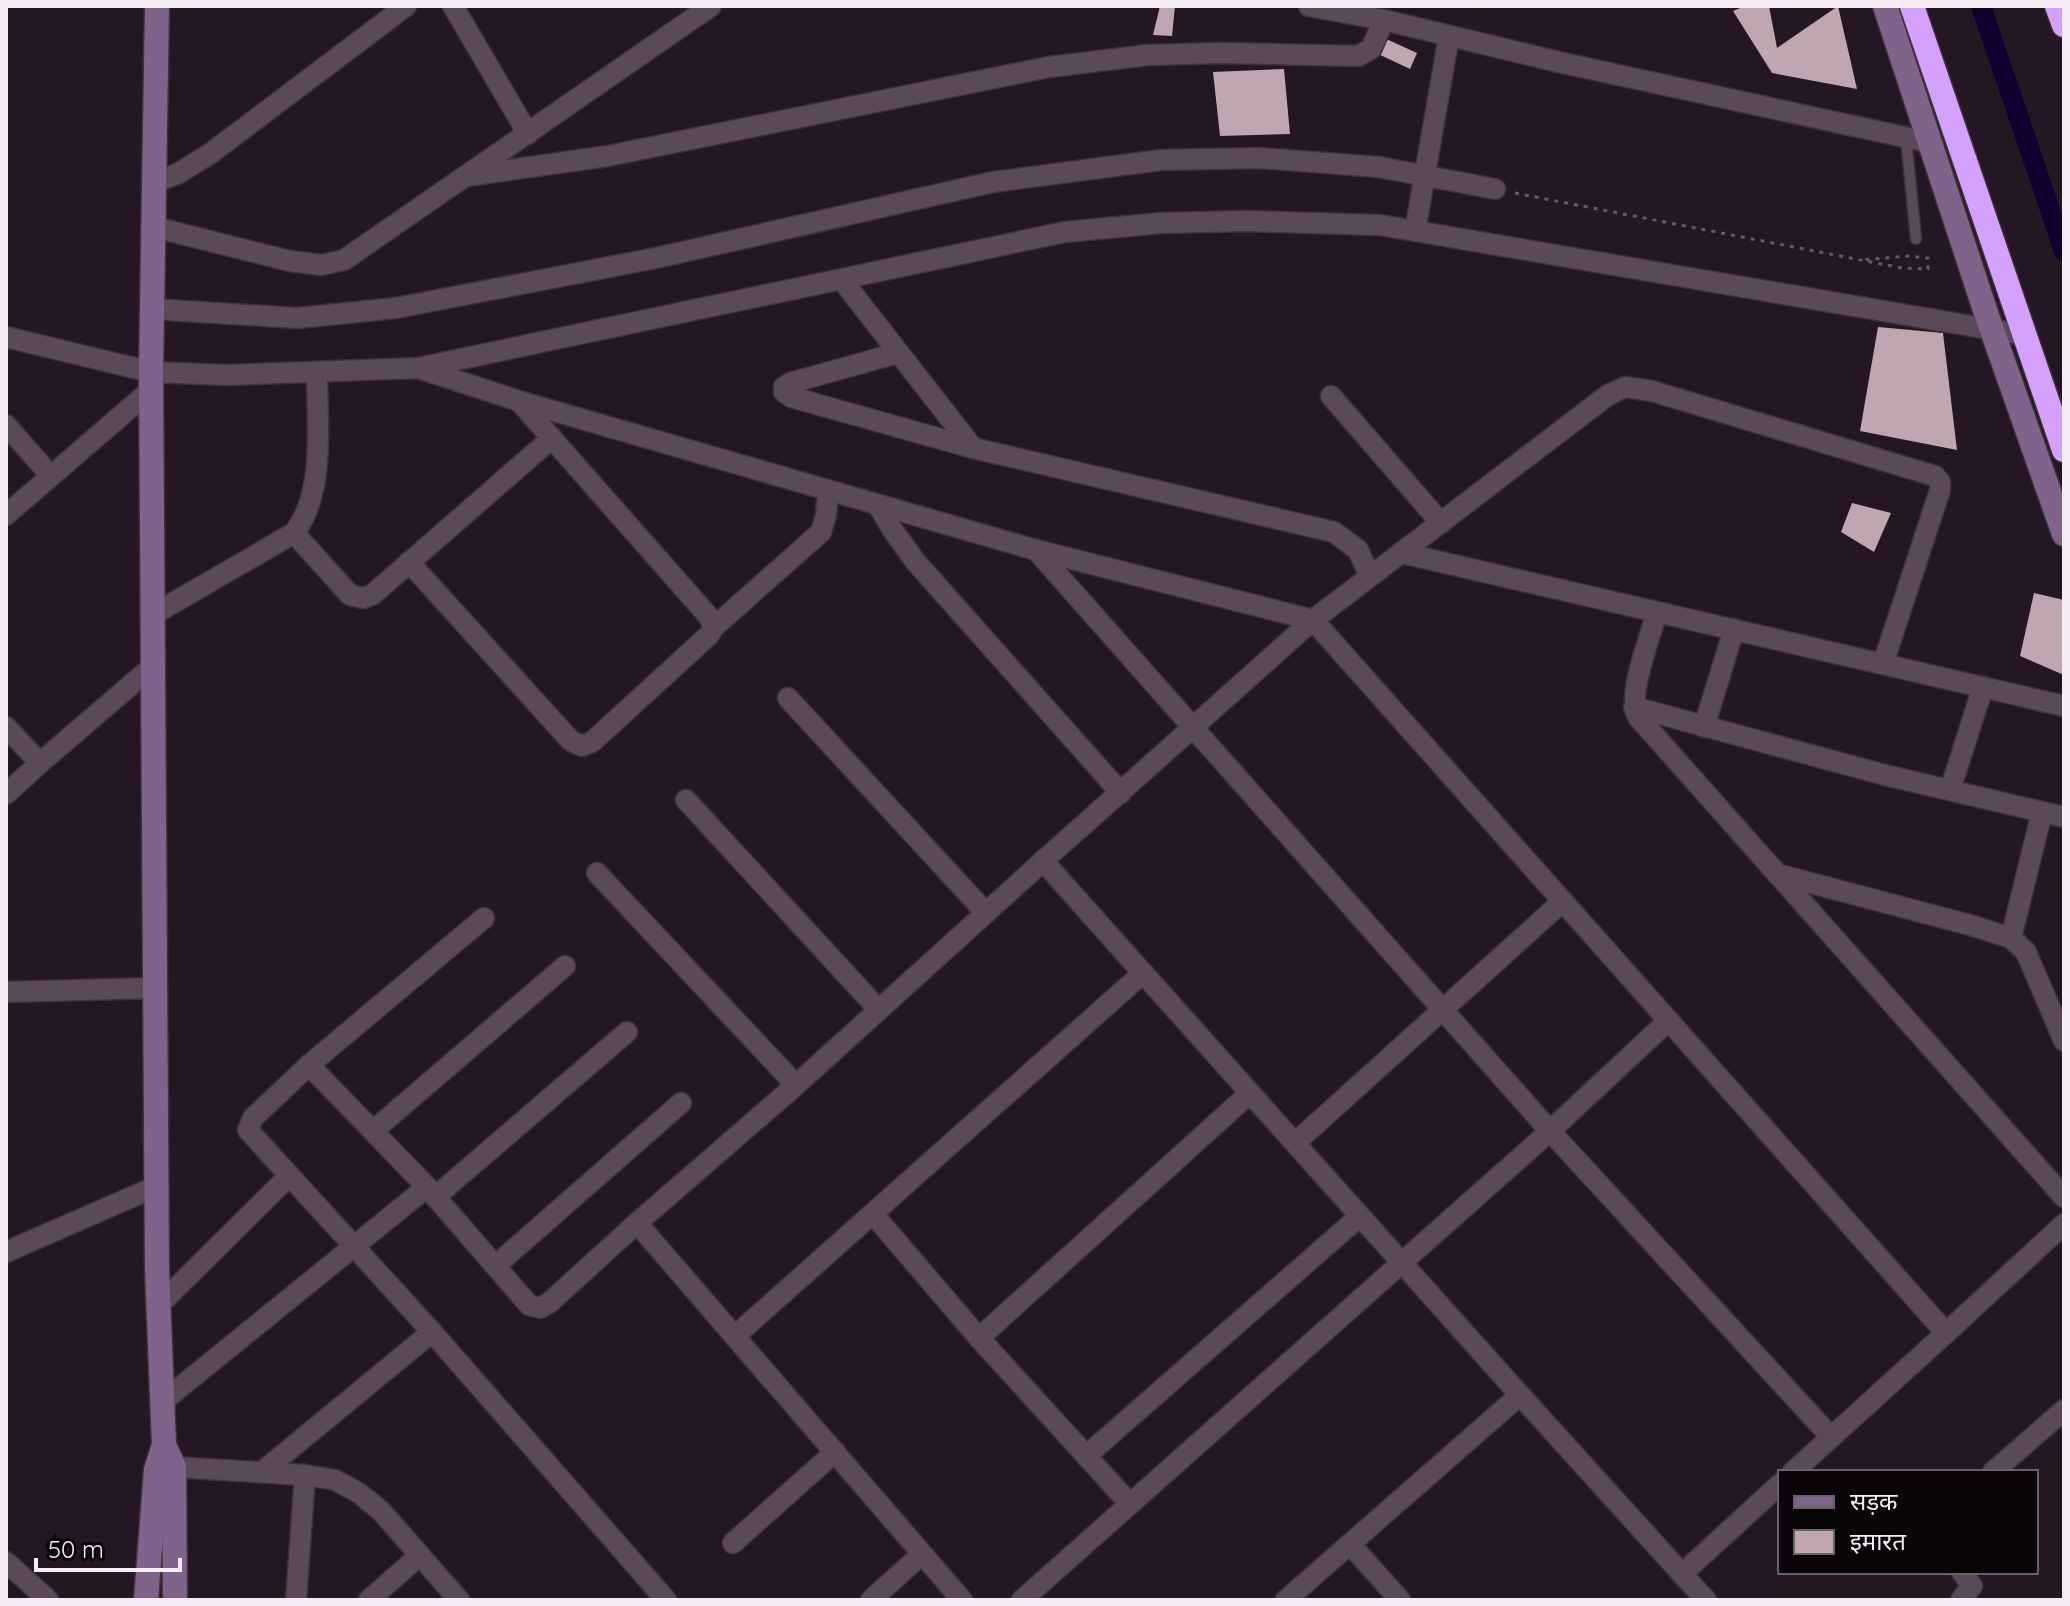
<svg xmlns="http://www.w3.org/2000/svg" width="2070" height="1606" font-family="Quicksand,'Noto Sans Devanagari',sans-serif">
  <style>
    .lines { fill: none; stroke-linecap: round; stroke-linejoin: round }
    .canal { stroke: #0f0030; stroke-width: 20 }
    .building { fill: #bfa6b0 }
    .lane-casing { stroke: #3c323a; stroke-width: 13 }
    .street-casing { stroke: #3c323a; stroke-width: 23 }
    .secondary-casing { stroke: #3c323a; stroke-width: 27 }
    .highway-casing { stroke: #3c323a; stroke-width: 27 }
    .path { stroke: #675a65; stroke-width: 3; stroke-dasharray: 4 6; stroke-linecap: butt }
    .lane { stroke: #5a4958; stroke-width: 10 }
    .street { stroke: #5a4958; stroke-width: 20 }
    .secondary { stroke: #7f638a; stroke-width: 24 }
    .highway { stroke: #d6a0fd; stroke-width: 24 }
  </style>
  <rect width="100%" height="100%" fill="#251623"/>
  <g class="lines">
    <!-- canal -->
    <path class="canal" d="M 1981,6 L 2064,251"/>
  </g>
  <!-- building -->
  <g class="building">
    <path d="M 1160,6 L 1175,6 L 1172,36 L 1153,35 Z"/>
    <path d="M 1745,6 L 1769,6 L 1777,48 L 1838,6 L 1857,89 L 1772,73 L 1733,11 Z"/>
    <path d="M 1384,38 L 1417,53 L 1410,69 L 1374,52 Z"/>
    <path d="M 1284,69 L 1290,134 L 1220,136 L 1213,72 Z"/>
    <path d="M 1878,327 L 1943,333 L 1957,450 L 1860,431 Z"/>
    <path d="M 1852,503 L 1891,513 L 1874,552 L 1841,532 Z"/>
    <path d="M 2034,593 L 2064,600 L 2064,675 L 2020,656 Z"/>
  </g>
  <g class="lines">
    <defs>
      <path id="lane" d="M 1906,138 L 1916,239"/>
      <g id="street">
        <path d="M 453,6 L 528,134"/>
        <path d="M 1309,6 L 1384,20 L 1563,63 L 1932,143"/>
        <path d="M 467,176 L 608,156 L 1049,67 L 1148,55 L 1221,53 L 1358,56 L 1371,49 L 1384,20"/>
        <path d="M 154,183 L 179,173 L 211,153 L 406,6"/>
        <path d="M 154,227 L 290,261 L 321,265 L 344,260 L 711,6"/>
        <path d="M 1415,231 L 1449,36"/>
        <path d="M 842,280 L 973,448"/>
        <path d="M 152,309 L 297,318 L 396,308 L 656,258 L 993,182 L 1161,160 L 1259,158 L 1379,167 L 1495,189"/>
        <path d="M 6,337 L 151,372 L 227,375 L 418,368 L 1065,232 L 1161,223 L 1246,221 L 1380,225 L 2024,335"/>
        <path d="M 898,353 L 790,383 L 784,387 L 784,392 L 791,397 L 973,448 L 1334,532 L 1358,550 L 1369,575"/>
        <path d="M 418,368 L 519,401 L 1036,550 L 1313,620 L 1946,1333 L 1793,1472"/>
        <path d="M 1331,396 L 1441,523"/>
        <path d="M 6,425 L 51,476"/>
        <path d="M 878,505 L 892,529 L 915,561 L 1121,793"/>
        <path d="M 6,515 L 153,388"/>
        <path d="M 294,533 L 350,595 L 363,598 L 372,595 L 552,438"/>
        <path d="M 1036,550 L 1550,1131 L 1831,1437"/>
        <path d="M 1402,553 L 2064,706"/>
        <path d="M 409,562 L 571,741 L 582,746 L 592,742 L 709,635 L 713,628 L 710,618 L 519,401"/>
        <path d="M 1657,612 C 1651,635 1626,697 1638,717 L 2064,1197"/>
        <path d="M 154,614 L 294,533 C 326,492 317,422 317,372"/>
        <path d="M 713,628 L 821,532 L 826,515 L 828,490"/>
        <path d="M 788,698 L 986,913"/>
        <path d="M 1634,707 L 1885,775 L 2064,817"/>
        <path d="M 6,727 L 40,763 L 6,794"/>
        <path d="M 1704,727 L 1734,629"/>
        <path d="M 40,763 L 154,665"/>
        <path d="M 1950,790 L 1983,687"/>
        <path d="M 686,800 L 879,1010"/>
        <path d="M 597,873 L 796,1085"/>
        <path d="M 1777,874 L 1970,925 L 2011,938 L 2026,952 L 2064,1041"/>
        <path d="M 484,918 L 309,1065 L 253,1118 L 248,1130 L 432,1332 L 666,1600"/>
        <path d="M 2011,938 L 2042,812"/>
        <path d="M 1143,973 L 1520,1395"/>
        <path d="M 6,992 L 156,988"/>
        <path d="M 309,1065 L 427,1187 L 529,1305 L 540,1308 L 549,1303 L 637,1223 L 962,1600"/>
        <path d="M 374,1130 L 565,966"/>
        <path d="M 1295,1143 L 1563,901"/>
        <path d="M 435,1197 L 627,1032"/>
        <path d="M 873,1214 L 979,1338 L 1130,1504"/>
        <path d="M 637,1223 L 796,1085 L 1043,861"/>
        <path d="M 6,1252 L 157,1186"/>
        <path d="M 495,1266 L 681,1103"/>
        <path d="M 159,1305 L 289,1176"/>
        <path d="M 1946,1333 L 2064,1224"/>
        <path d="M 735,1336 L 1143,973 L 1043,861 L 1313,620 L 1608,395 L 1625,387 L 1652,391 L 1935,476 L 1940,482 L 1940,490 L 1883,664"/>
        <path d="M 979,1338 L 1250,1093"/>
        <path d="M 162,1402 L 427,1187"/>
        <path d="M 1086,1456 L 1360,1216"/>
        <path d="M 174,1467 L 305,1475 L 335,1480 L 359,1493 L 381,1511 L 459,1600"/>
        <path d="M 262,1472 L 432,1332"/>
        <path d="M 1993,1472 L 2064,1410"/>
        <path d="M 733,1543 L 835,1452"/>
        <path d="M 1350,1544 L 1400,1600"/>
        <path d="M 6,1562 L 48,1600"/>
        <path d="M 296,1600 L 305,1475"/>
        <path d="M 369,1600 L 420,1555"/>
        <path d="M 871,1600 L 922,1554"/>
        <path d="M 1022,1600 L 1550,1131 L 1668,1021"/>
        <path d="M 1286,1600 L 1520,1395 L 1682,1574"/>
        <path d="M 1706,1600 L 1682,1574 L 1780,1484"/>
        <path d="M 1961,1600 L 1972,1586 L 1962,1572"/>
      </g>
      <g id="secondary">
        <path d="M 157,6 L 151,372 L 157,1269 L 164,1445 L 174,1467 L 175,1600"/>
        <path d="M 1885,6 L 1986,313 L 2064,534"/>
        <path d="M 146,1600 L 156,1470 L 164,1445"/>
      </g>
      <g id="highway">
        <path d="M 1912,6 L 2064,450"/>
        <path d="M 2057,6 L 2064,25"/>
      </g>
    </defs>
    <!-- lane casing -->
    <use href="#lane" class="lane-casing"/>
    <!-- street casing -->
    <use href="#street" class="street-casing"/>
    <!-- secondary casing -->
    <use href="#secondary" class="secondary-casing"/>
    <!-- highway casing -->
    <use href="#highway" class="highway-casing"/>
    <!-- path -->
    <path class="path" d="M 1515,193 L 1902,268 L 1928,269 L 1928,258 L 1908,256 L 1861,260"/>
    <!-- lane -->
    <use href="#lane" class="lane"/>
    <!-- street -->
    <use href="#street" class="street"/>
    <!-- secondary -->
    <use href="#secondary" class="secondary"/>
    <!-- highway -->
    <use href="#highway" class="highway"/>
  </g>
  <!-- border -->
  <rect width="2070" height="1606" fill="none" stroke="#f6ecf4" stroke-width="16"/>
  <!-- legend -->
  <rect x="1778" y="1470" width="260" height="104" fill="#0a0509" stroke="#686167" stroke-width="2"/>
  <rect x="1794" y="1496" width="40" height="12" fill="#7f638a" stroke="#686167" stroke-width="2"/>
  <text x="1850" y="1510" font-size="24" fill="#f6ecf4">सड़क</text>
  <rect x="1794" y="1530" width="40" height="24" fill="#bfa6b0" stroke="#686167" stroke-width="2"/>
  <text x="1850" y="1550" font-size="24" fill="#f6ecf4">इमारत</text>
  <!-- scale -->
  <path d="M36 1558v12h144v-12" fill="none" stroke="#f6ecf4" stroke-width="4"/>
  <text x="48" y="1558" font-size="24" fill="#f6ecf4" stroke="#0a0509" stroke-width="6" paint-order="stroke">50 m</text>
</svg>
